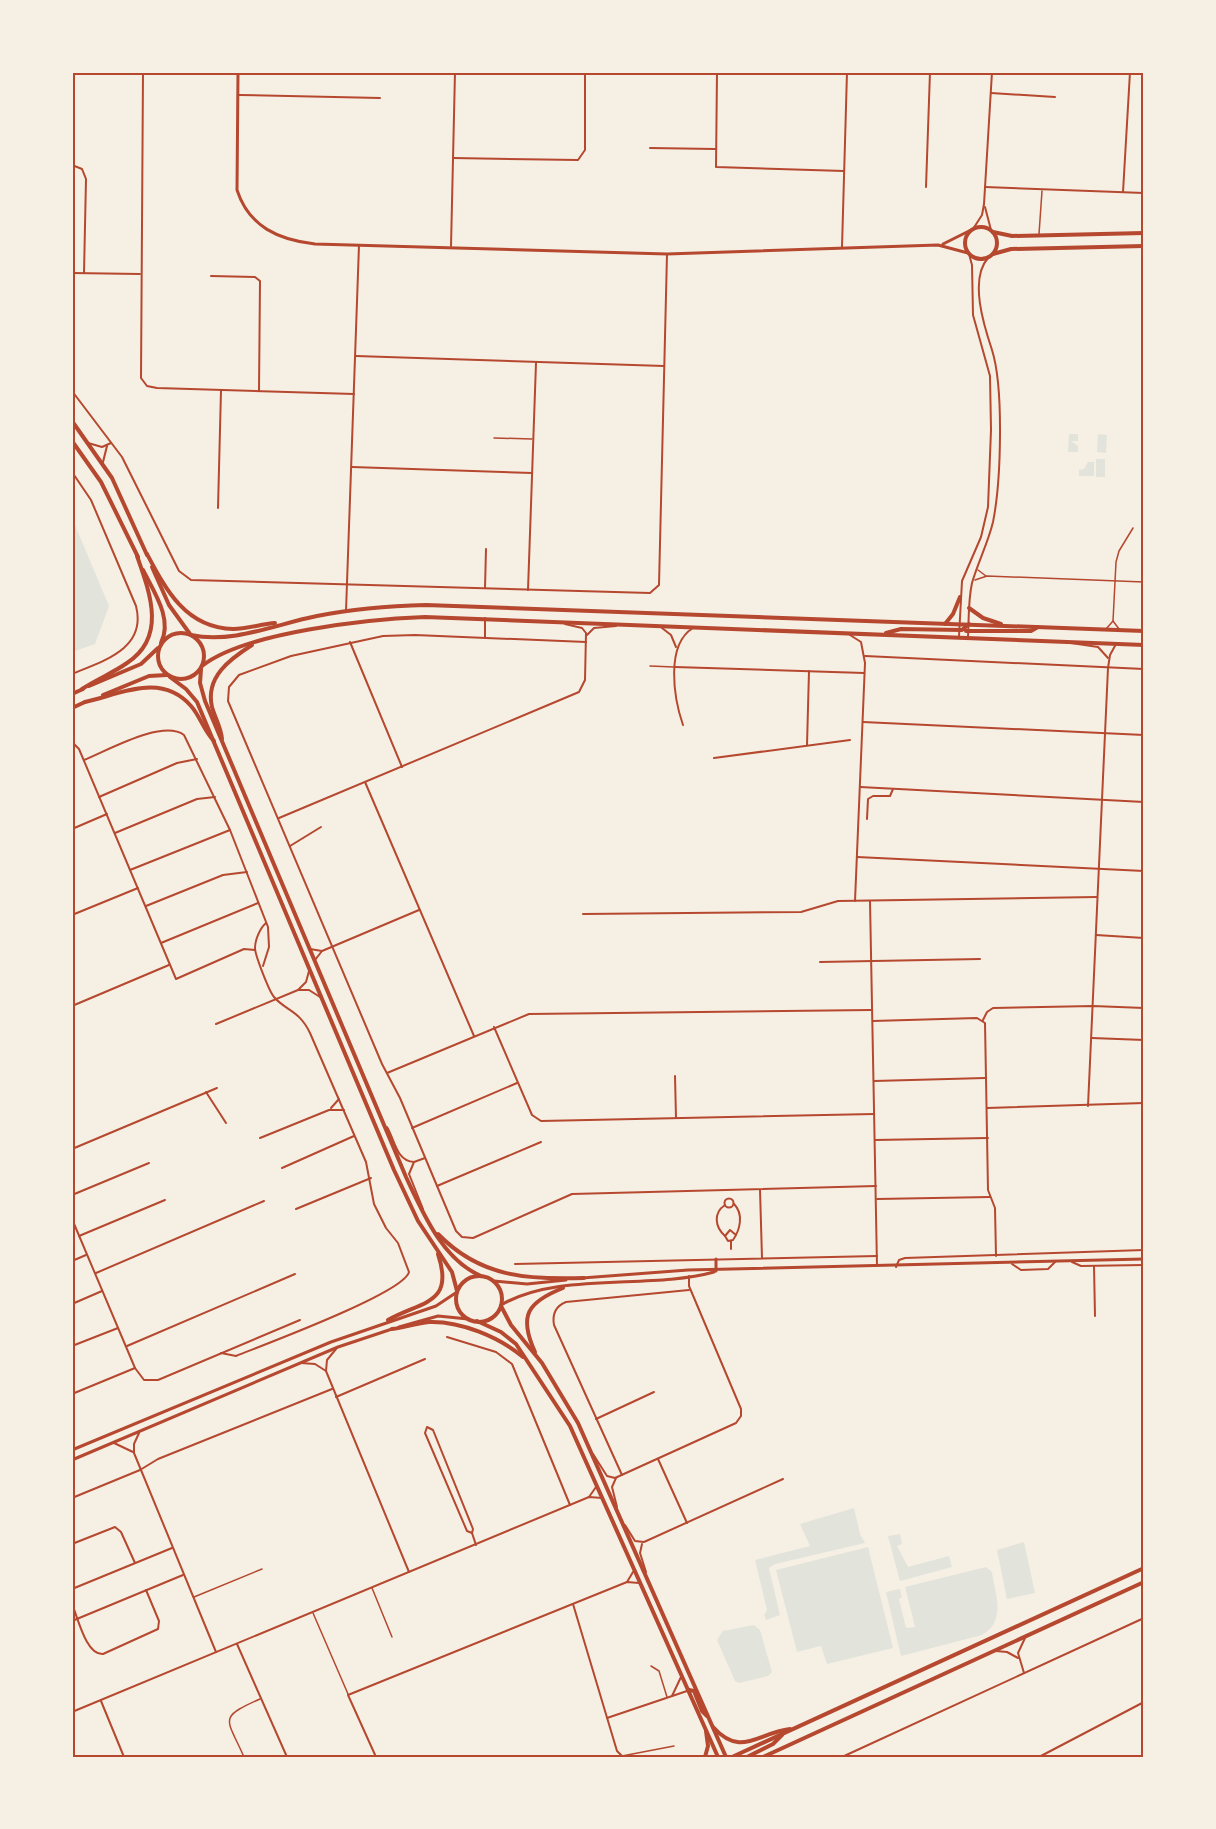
<svg xmlns="http://www.w3.org/2000/svg" width="1216" height="1829" font-family="Lora,serif">
  <style>
    .green { fill: #e2e4dc }
    .lines { fill: none; stroke-linecap: round; stroke-linejoin: round }
    .service { stroke: #b5482f; stroke-width: 1.5 }
    .minor { stroke: #b5482f; stroke-width: 2 }
    .tertiary { stroke: #b5482f; stroke-width: 3 }
    .secondary { stroke: #b5482f; stroke-width: 4 }
    .primary { stroke: #b5482f; stroke-width: 4 }
    .neatline { fill: none; stroke: #b5482f; stroke-width: 2 }
  </style>
  <rect width="100%" height="100%" fill="#f6efe4"/>
  <!-- green -->
  <g class="green">
    <path d="M 1069,434 L 1078,434 L 1078,441 L 1071,441 L 1078,446 L 1078,452 L 1068,452 Z"/>
    <path d="M 1098,434 L 1107,435 L 1106,453 L 1097,452 Z"/>
    <rect x="1096" y="459" width="9" height="18"/>
    <path d="M 1088,462 L 1094,462 L 1094,476 L 1079,476 L 1079,470 L 1084,469 Z"/>
    <path d="M 72,518 L 109,606 L 95,644 L 72,652 Z"/>
    <path d="M 854,1508 L 860,1534 L 865,1543 L 775,1564 L 769,1568 L 780,1615 L 766,1620 L 764,1615 L 767,1610 L 755,1560 L 810,1546 L 800,1524 Z"/>
    <path d="M 900,1534 L 902,1544 L 897,1546 L 908,1567 L 949,1556 L 952,1567 L 900,1581 L 888,1536 Z"/>
    <path d="M 1024,1542 L 1035,1593 L 1007,1599 L 997,1550 Z"/>
    <path d="M 868,1547 L 893,1648 L 827,1664 L 821,1646 L 797,1652 L 776,1570 Z"/>
    <path d="M 986,1567 L 992,1572 C 995,1596 1007,1620 982,1635 L 901,1656 L 886,1592 L 900,1589 L 902,1597 L 899,1599 L 906,1628 L 915,1627 L 905,1587 Z"/>
    <path d="M 754,1625 L 760,1630 L 772,1672 L 768,1676 L 739,1683 L 735,1681 L 717,1640 L 723,1631 Z"/>
  </g>
  <g class="lines">
    <!-- service -->
    <g class="service">
      <path d="M 1039,234 L 1042,191"/>
      <path d="M 494,438 L 532,439"/>
      <path d="M 978,570 L 986,576"/>
      <path d="M 975,580 L 987,576 L 1144,582"/>
      <path d="M 1106,629 L 1113,621"/>
      <path d="M 1119,629 L 1113,621 L 1116,562 L 1119,551 L 1133,528"/>
      <path d="M 650,666 L 674,667"/>
      <path d="M 372,1588 L 392,1637"/>
      <path d="M 194,1597 L 262,1569"/>
      <path d="M 313,1613 L 348,1694"/>
      <path d="M 651,1666 L 659,1671 L 667,1697"/>
      <path d="M 622,1756 L 674,1746"/>
      <path d="M 244,1757 C 227,1718 217,1718 260,1699"/>
    </g>
    <!-- minor -->
    <g class="minor">
      <path d="M 143,72 L 141,378 L 147,386 L 157,388 L 354,394"/>
      <path d="M 717,72 L 716,167 L 844,171"/>
      <path d="M 991,93 L 1055,97"/>
      <path d="M 239,95 L 380,98"/>
      <path d="M 650,148 L 715,149"/>
      <path d="M 453,158 L 578,160 L 585,150 L 585,72"/>
      <path d="M 72,165 L 82,169 L 86,179 L 84,273"/>
      <path d="M 926,187 L 930,72"/>
      <path d="M 985,187 L 1144,193"/>
      <path d="M 1123,192 L 1130,72"/>
      <path d="M 985,207 L 991,230"/>
      <path d="M 973,229 L 982,215 L 984,204 L 992,72"/>
      <path d="M 451,246 L 455,72"/>
      <path d="M 842,247 L 847,72"/>
      <path d="M 72,273 L 140,274"/>
      <path d="M 211,276 L 255,277 L 260,281 L 259,391"/>
      <path d="M 356,356 L 664,366"/>
      <path d="M 72,391 L 122,457 L 179,571 L 191,580 L 650,593 L 659,585 L 667,254"/>
      <path d="M 88,443 L 102,447 L 111,443"/>
      <path d="M 103,462 L 107,446"/>
      <path d="M 352,467 L 532,473"/>
      <path d="M 72,472 L 91,500 L 136,606 C 147,649 103,661 72,674"/>
      <path d="M 218,508 L 221,390"/>
      <path d="M 485,588 L 486,549"/>
      <path d="M 528,590 L 536,363"/>
      <path d="M 346,611 L 359,245"/>
      <path d="M 485,618 L 485,637"/>
      <path d="M 662,628 L 671,635 L 676,647"/>
      <path d="M 587,635 L 594,628 L 616,626"/>
      <path d="M 850,635 L 861,642 L 865,663 L 855,901"/>
      <path d="M 959,636 L 962,581 L 981,537 L 988,507 L 991,430 L 990,376 L 973,315 L 972,265 L 969,254"/>
      <path d="M 968,637 C 969,619 968,601 972,583 C 978,562 988,543 993,522 C 1001,482 1004,388 992,350 C 984,326 969,279 988,258"/>
      <path d="M 350,642 L 402,767"/>
      <path d="M 586,642 L 415,635 L 383,636 L 291,656 L 239,675 L 229,687 L 228,701 L 382,1064 L 400,1098 L 456,1231 L 462,1237 L 473,1238 L 572,1194 L 876,1186"/>
      <path d="M 1071,643 L 1098,647 L 1108,658"/>
      <path d="M 865,656 L 1144,669"/>
      <path d="M 675,667 L 864,673"/>
      <path d="M 863,722 L 1144,735"/>
      <path d="M 683,725 C 674,699 665,645 693,628"/>
      <path d="M 72,742 L 79,749 L 176,979 L 244,949 L 255,950"/>
      <path d="M 807,745 L 809,671"/>
      <path d="M 714,758 L 850,740"/>
      <path d="M 84,760 C 107,751 162,719 184,735 L 230,830 L 268,927 L 269,947 L 263,966"/>
      <path d="M 365,782 L 474,1036"/>
      <path d="M 860,787 L 1144,802"/>
      <path d="M 99,797 L 177,763 L 197,759"/>
      <path d="M 279,818 L 579,692 L 585,680 L 586,633 L 582,628 L 565,624"/>
      <path d="M 867,819 L 868,799 L 873,796 L 890,796 L 893,789"/>
      <path d="M 72,829 L 107,814"/>
      <path d="M 115,833 L 197,799 L 215,797"/>
      <path d="M 290,846 L 321,827"/>
      <path d="M 857,857 L 1144,871"/>
      <path d="M 130,870 L 230,830"/>
      <path d="M 870,901 L 877,1266"/>
      <path d="M 146,906 L 223,875 L 247,872"/>
      <path d="M 583,914 L 801,912 L 838,901 L 1097,897"/>
      <path d="M 72,915 L 138,888"/>
      <path d="M 1096,935 L 1144,938"/>
      <path d="M 161,943 L 258,903"/>
      <path d="M 310,949 L 322,951 L 419,910"/>
      <path d="M 315,960 L 322,951"/>
      <path d="M 820,962 L 980,959"/>
      <path d="M 298,990 L 309,990 L 320,997"/>
      <path d="M 72,1006 L 169,965"/>
      <path d="M 983,1020 L 987,1012 L 993,1008 L 1093,1006 L 1144,1008"/>
      <path d="M 873,1021 L 977,1018 L 985,1023 L 988,1190 L 995,1208 L 996,1256"/>
      <path d="M 216,1024 L 298,990 L 306,982 L 309,971"/>
      <path d="M 494,1027 L 532,1115 L 541,1121 L 874,1114"/>
      <path d="M 1092,1038 L 1144,1040"/>
      <path d="M 387,1073 L 529,1014 L 871,1010"/>
      <path d="M 675,1076 L 676,1118"/>
      <path d="M 874,1081 L 985,1078"/>
      <path d="M 206,1092 L 226,1123"/>
      <path d="M 1088,1106 L 1108,668 L 1110,655 L 1116,644"/>
      <path d="M 331,1108 L 339,1099"/>
      <path d="M 987,1108 L 1144,1103"/>
      <path d="M 387,1127 C 395,1140 396,1161 414,1162"/>
      <path d="M 412,1128 L 517,1083"/>
      <path d="M 260,1138 L 329,1110 L 344,1110"/>
      <path d="M 875,1140 L 988,1138"/>
      <path d="M 72,1149 L 217,1088"/>
      <path d="M 282,1168 L 354,1136"/>
      <path d="M 437,1186 L 541,1142"/>
      <path d="M 760,1190 L 762,1258"/>
      <path d="M 72,1195 L 149,1163"/>
      <circle cx="729" cy="1203" r="4.5"/>
      <path d="M 877,1199 L 990,1197"/>
      <path d="M 734,1204 C 744,1214 740,1230 733,1240 L 728,1241 L 725,1236 L 730,1230 L 736,1235"/>
      <path d="M 725,1205 C 713,1213 715,1227 725,1236"/>
      <path d="M 296,1209 L 371,1178"/>
      <path d="M 423,1209 L 409,1174 L 414,1162 L 425,1158"/>
      <path d="M 72,1219 L 135,1368 L 144,1380 L 158,1380 L 300,1320"/>
      <path d="M 79,1236 L 165,1200"/>
      <path d="M 731,1241 L 731,1249"/>
      <path d="M 72,1261 L 86,1255"/>
      <path d="M 1072,1262 L 1081,1266 L 1144,1265"/>
      <path d="M 515,1264 L 877,1256"/>
      <path d="M 1012,1264 L 1021,1270 L 1048,1269 L 1055,1262"/>
      <path d="M 1094,1266 L 1095,1316"/>
      <path d="M 896,1267 L 899,1260 L 905,1258 L 1144,1250"/>
      <path d="M 96,1273 L 264,1201"/>
      <path d="M 72,1304 L 102,1291"/>
      <path d="M 447,1337 L 496,1352 L 512,1364 L 570,1505"/>
      <path d="M 72,1346 L 118,1328"/>
      <path d="M 127,1346 L 295,1274"/>
      <path d="M 336,1349 L 327,1360 L 326,1371 L 409,1572"/>
      <path d="M 221,1353 L 236,1356 C 263,1345 404,1293 409,1272 L 398,1243 L 386,1228 L 374,1204 L 366,1162 L 310,1033 C 299,1010 286,1011 274,997 C 269,991 255,955 255,948 C 255,940 260,928 266,923"/>
      <path d="M 301,1363 L 315,1364 L 326,1371"/>
      <path d="M 72,1394 L 135,1368"/>
      <path d="M 336,1397 L 425,1359"/>
      <path d="M 596,1419 L 654,1392"/>
      <path d="M 427,1427 L 433,1430 L 473,1529 L 472,1533 L 467,1531 L 425,1433 Z"/>
      <path d="M 139,1433 L 134,1444 L 134,1453 L 216,1652"/>
      <path d="M 114,1443 L 133,1452"/>
      <path d="M 593,1454 L 607,1476 L 615,1478 L 736,1423 L 741,1416 L 741,1409 L 689,1286 L 689,1276"/>
      <path d="M 658,1459 L 687,1523"/>
      <path d="M 622,1475 L 554,1325 C 552,1314 556,1306 566,1302 L 689,1290"/>
      <path d="M 616,1478 L 612,1487 L 617,1507"/>
      <path d="M 589,1497 L 596,1487"/>
      <path d="M 72,1498 L 140,1470 L 158,1459 L 332,1389"/>
      <path d="M 625,1525 L 635,1541 L 644,1542 L 783,1479"/>
      <path d="M 472,1533 L 476,1545"/>
      <path d="M 72,1544 L 115,1527 L 121,1532 L 135,1563"/>
      <path d="M 642,1544 L 640,1553 L 646,1572"/>
      <path d="M 627,1582 L 633,1572"/>
      <path d="M 72,1589 L 172,1548"/>
      <path d="M 72,1604 C 78,1618 86,1655 103,1654 L 158,1629 L 159,1621 L 146,1590"/>
      <path d="M 573,1604 L 617,1751 L 622,1756"/>
      <path d="M 72,1621 L 183,1575"/>
      <path d="M 237,1644 L 287,1757"/>
      <path d="M 996,1651 L 1007,1652 L 1018,1658"/>
      <path d="M 1024,1673 L 1018,1653 L 1025,1638"/>
      <path d="M 672,1696 L 681,1677"/>
      <path d="M 101,1701 L 124,1757"/>
      <path d="M 72,1712 L 589,1497 L 602,1498"/>
      <path d="M 607,1718 L 687,1691"/>
      <path d="M 376,1757 L 348,1695 L 627,1582 L 639,1583"/>
      <path d="M 842,1757 L 1144,1618"/>
      <path d="M 1039,1757 L 1144,1702"/>
    </g>
    <!-- tertiary -->
    <g class="tertiary">
      <path d="M 238,72 L 237,190 C 249,227 279,240 315,244 L 667,254 L 938,245 L 968,253"/>
      <path d="M 943,244 L 971,230"/>
      <path d="M 716,1259 L 716,1271"/>
      <path d="M 582,1278 L 688,1270 L 1144,1259"/>
      <path d="M 494,1281 L 527,1284 L 566,1280"/>
      <path d="M 501,1305 C 559,1271 650,1290 714,1272"/>
      <path d="M 399,1327 L 438,1316 L 468,1319"/>
      <path d="M 72,1450 L 331,1342 L 436,1306 L 457,1292"/>
      <path d="M 72,1460 L 338,1347 L 392,1329"/>
    </g>
    <!-- secondary -->
    <g class="secondary">
      <circle cx="981" cy="243" r="16"/>
      <path d="M 993,232 L 1012,236 L 1144,233"/>
      <path d="M 993,254 L 1011,249 L 1144,246"/>
      <path d="M 72,421 L 112,478 L 147,555"/>
      <path d="M 72,441 L 101,482 L 138,557"/>
      <path d="M 152,567 L 169,605 L 190,634"/>
      <path d="M 143,570 C 154,592 173,619 161,643"/>
      <path d="M 201,669 L 200,683 L 205,701 L 406,1177 C 423,1213 442,1259 481,1276"/>
      <path d="M 170,677 L 186,689 L 197,702 L 394,1170 L 418,1221 L 452,1272 L 457,1291"/>
      <path d="M 438,1234 C 480,1277 527,1280 584,1278"/>
      <circle cx="479" cy="1299" r="23"/>
      <path d="M 501,1306 L 511,1325 L 542,1363 L 578,1423 L 726,1757"/>
      <path d="M 388,1320 C 421,1301 455,1305 438,1254"/>
      <path d="M 477,1321 L 501,1332 L 516,1344 L 570,1426 L 718,1757"/>
      <path d="M 392,1329 C 404,1328 416,1323 429,1322 C 461,1321 499,1337 523,1357"/>
      <path d="M 535,1352 C 518,1315 528,1302 563,1288"/>
      <path d="M 689,1690 L 694,1691 L 702,1711 L 707,1716"/>
    </g>
    <!-- primary -->
    <g class="primary">
      <path d="M 147,554 C 166,590 186,628 233,629 C 247,629 261,624 275,623"/>
      <path d="M 969,608 L 983,618 L 1001,624"/>
      <path d="M 945,624 L 953,614 L 960,597"/>
      <path d="M 966,631 L 1031,631 L 1038,627"/>
      <circle cx="181" cy="656" r="23"/>
      <path d="M 886,633 L 901,629 L 962,630 L 969,624"/>
      <path d="M 191,635 C 233,644 276,624 317,616 C 353,609 390,606 426,605 L 1144,631"/>
      <path d="M 202,666 C 245,632 370,619 425,617 L 1144,645"/>
      <path d="M 89,686 L 141,664 L 158,648"/>
      <path d="M 82,689 C 97,679 113,673 127,663 C 167,637 150,593 137,556"/>
      <path d="M 72,694 L 83,689"/>
      <path d="M 103,695 L 149,676 L 167,675"/>
      <path d="M 85,702 C 121,694 161,672 191,706 C 200,716 204,731 214,741"/>
      <path d="M 72,708 L 85,702"/>
      <path d="M 222,739 C 221,727 215,718 212,707 C 205,677 230,659 252,645"/>
      <path d="M 713,1727 C 741,1758 757,1733 790,1729"/>
      <path d="M 705,1757 L 708,1746 L 706,1731"/>
      <path d="M 732,1757 L 1144,1568"/>
      <path d="M 747,1757 L 773,1744 L 782,1735"/>
      <path d="M 763,1757 L 1144,1582"/>
    </g>
  </g>
  <!-- border -->
  <rect width="1216" height="1829" fill="none" stroke="#f6efe4" stroke-width="147"/>
  <rect x="74" y="74" width="1068" height="1682" class="neatline"/>
</svg>
